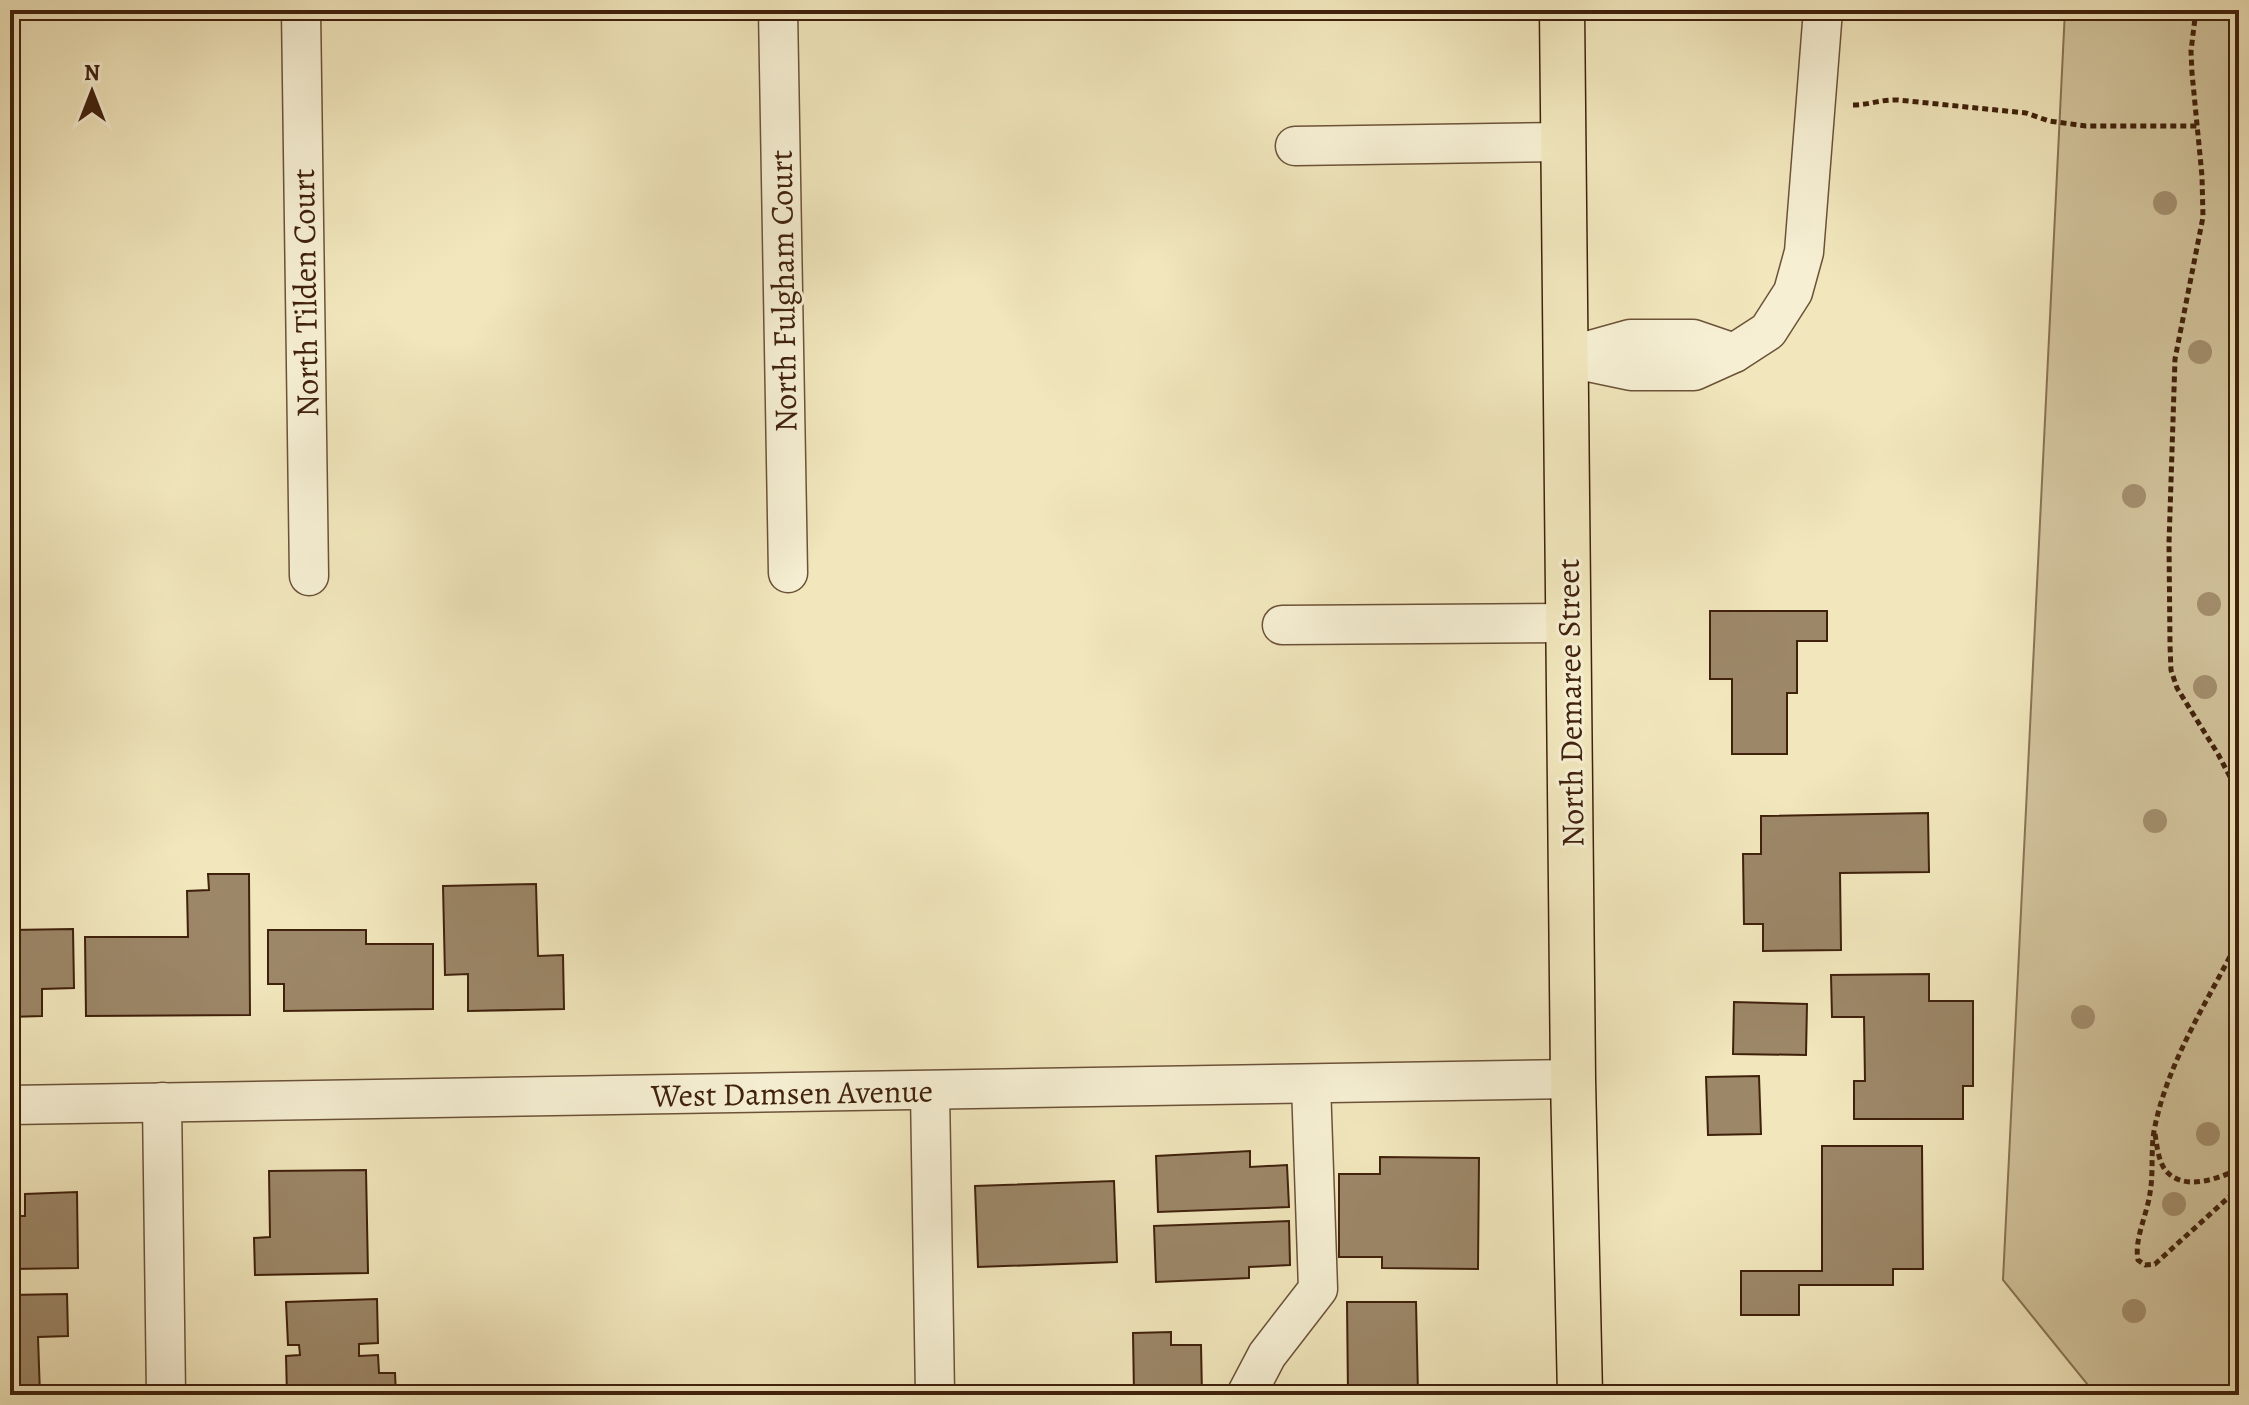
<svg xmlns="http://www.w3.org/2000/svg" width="2249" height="1405" font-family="Alegreya,serif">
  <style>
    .green { fill: #d3c59e; stroke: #8a7355; stroke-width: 2 }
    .building { fill: #9c8768; stroke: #40210c; stroke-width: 2 }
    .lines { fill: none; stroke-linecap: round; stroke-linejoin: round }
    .minor-casing { stroke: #6c5238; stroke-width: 41 }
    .major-casing { stroke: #40210c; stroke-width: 47 }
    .path { stroke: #40210c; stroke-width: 5; stroke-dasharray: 6 4; stroke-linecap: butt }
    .minor { stroke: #f6efd3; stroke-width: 38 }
    .major { stroke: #f1e6bc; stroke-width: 44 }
    .tree { fill: #a4906f }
    .labels { text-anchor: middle; stroke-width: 6; stroke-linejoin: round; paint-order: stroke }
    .street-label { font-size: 32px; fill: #40210c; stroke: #f6efd3 }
  </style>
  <rect width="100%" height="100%" fill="#f1e6bc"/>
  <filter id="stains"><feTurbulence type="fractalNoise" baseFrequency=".0025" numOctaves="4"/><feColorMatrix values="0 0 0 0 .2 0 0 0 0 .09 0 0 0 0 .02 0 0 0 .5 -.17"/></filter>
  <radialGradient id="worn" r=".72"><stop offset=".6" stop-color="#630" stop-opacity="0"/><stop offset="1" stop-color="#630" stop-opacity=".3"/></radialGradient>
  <!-- green -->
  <path class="green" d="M 2065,10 L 2239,10 L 2239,1395 L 2096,1395 L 2003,1280 Z"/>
  <!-- building -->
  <g class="building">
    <path d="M 1710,611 L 1827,611 L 1827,641 L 1797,641 L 1797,693 L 1787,693 L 1787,754 L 1732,754 L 1732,679 L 1710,679 Z"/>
    <path d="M 1928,813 L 1929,872 L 1840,873 L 1841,950 L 1763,951 L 1763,924 L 1744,924 L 1743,854 L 1761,854 L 1761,816 Z"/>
    <path d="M 208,874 L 249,874 L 250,1015 L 86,1016 L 85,937 L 188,937 L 187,891 L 209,890 Z"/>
    <path d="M 536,884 L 538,956 L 563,955 L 564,1009 L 468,1011 L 468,974 L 445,975 L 443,886 Z"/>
    <path d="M 73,929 L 74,988 L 42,989 L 42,1016 L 10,1017 L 10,930 Z"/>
    <path d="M 268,930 L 366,930 L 366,944 L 433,944 L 433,1009 L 284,1011 L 284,984 L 268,984 Z"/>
    <path d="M 1929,974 L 1929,1001 L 1973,1001 L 1973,1086 L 1963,1086 L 1963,1119 L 1854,1119 L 1854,1081 L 1865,1081 L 1864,1017 L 1832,1017 L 1831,975 Z"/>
    <path d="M 1734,1002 L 1807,1004 L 1806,1055 L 1733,1054 Z"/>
    <path d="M 1759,1076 L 1761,1134 L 1708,1135 L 1706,1077 Z"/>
    <path d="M 1822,1146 L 1922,1146 L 1923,1269 L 1893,1269 L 1893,1285 L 1799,1285 L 1799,1315 L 1741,1315 L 1741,1271 L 1822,1271 Z"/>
    <path d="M 1250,1151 L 1250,1167 L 1287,1165 L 1289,1207 L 1158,1212 L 1156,1156 Z"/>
    <path d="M 1380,1157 L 1479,1158 L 1478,1269 L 1382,1268 L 1382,1257 L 1339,1257 L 1339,1174 L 1380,1174 Z"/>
    <path d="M 366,1170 L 368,1273 L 255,1275 L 254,1238 L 270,1237 L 269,1171 Z"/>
    <path d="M 1114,1181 L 1117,1262 L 978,1267 L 975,1186 Z"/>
    <path d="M 77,1192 L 78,1268 L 12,1269 L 10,1283 L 10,1216 L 25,1216 L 25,1194 Z"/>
    <path d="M 1289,1221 L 1290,1265 L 1249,1267 L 1249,1278 L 1156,1282 L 1154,1226 Z"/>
    <path d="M 67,1294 L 68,1336 L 38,1337 L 40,1395 L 10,1395 L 10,1295 Z"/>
    <path d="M 377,1299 L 378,1343 L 359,1344 L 359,1356 L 378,1355 L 379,1373 L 395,1373 L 396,1395 L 287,1395 L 286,1356 L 300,1355 L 299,1345 L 288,1345 L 286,1302 Z"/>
    <path d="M 1347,1302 L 1416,1302 L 1418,1395 L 1348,1395 Z"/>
    <path d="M 1171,1332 L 1171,1345 L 1201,1345 L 1202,1395 L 1134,1395 L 1133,1333 Z"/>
  </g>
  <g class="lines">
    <defs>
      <g id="minor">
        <path d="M 301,10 L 309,576"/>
        <path d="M 778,10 L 788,573"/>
        <path d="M 1295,146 L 1563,142"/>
        <path d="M 1569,356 L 1630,339 L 1693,339 L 1734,353"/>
        <path d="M 1564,357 L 1631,371 L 1694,371 L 1734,353 L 1768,331 L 1793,292 L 1804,252 L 1823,10"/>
        <path d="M 1282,625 L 1570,623"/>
        <path d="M 930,1091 L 935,1395"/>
        <path d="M 162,1102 L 166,1395"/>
        <path d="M 10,1105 L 1573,1079"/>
        <path d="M 1246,1395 L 1267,1355 L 1318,1289 L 1311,1084"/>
      </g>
      <path id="major" d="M 1562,10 L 1573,1079 L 1580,1395"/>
    </defs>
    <!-- minor casing -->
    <use href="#minor" class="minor-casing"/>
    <!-- major casing -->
    <use href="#major" class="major-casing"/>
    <!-- path -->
    <g class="path">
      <path d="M 2196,10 L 2191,51 L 2192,73 L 2202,176 L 2203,217 L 2175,359 L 2169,543 L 2170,645 L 2171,670 L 2177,688 L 2218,754 L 2239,794"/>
      <path d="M 1853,105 C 1869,105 1882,99 1898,100 L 2026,113 L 2049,121 L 2086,126 L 2197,126"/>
      <path d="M 2239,939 C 2209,999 2169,1059 2155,1126 C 2150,1148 2154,1171 2150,1193 C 2147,1215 2134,1239 2138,1260 L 2145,1265 L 2155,1264 L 2239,1188"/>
      <path d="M 2155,1134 C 2157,1145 2158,1161 2166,1171 C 2185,1192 2219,1178 2239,1169"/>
    </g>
    <!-- minor -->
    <use href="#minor" class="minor"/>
    <!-- major -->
    <use href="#major" class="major"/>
  </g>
  <!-- trees -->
  <g class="tree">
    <circle cx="2165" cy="203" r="12"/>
    <circle cx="2200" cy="352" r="12"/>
    <circle cx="2134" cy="496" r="12"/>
    <circle cx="2209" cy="604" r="12"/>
    <circle cx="2205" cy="687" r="12"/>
    <circle cx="2155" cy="821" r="12"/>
    <circle cx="2083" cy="1017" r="12"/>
    <circle cx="2208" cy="1134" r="12"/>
    <circle cx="2174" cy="1204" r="12"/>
    <circle cx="2134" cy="1311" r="12"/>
  </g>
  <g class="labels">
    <!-- street labels -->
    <g class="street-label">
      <text transform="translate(783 291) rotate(-91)" y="11">North Fulgham Court</text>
      <text transform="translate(305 293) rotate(-91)" y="11">North Tilden Court</text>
      <text transform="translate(1570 703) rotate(-91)" y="11">North Demaree Street</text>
      <text transform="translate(792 1093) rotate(-1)" y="11">West Damsen Avenue</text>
    </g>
  </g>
  <!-- margin -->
  <rect width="2249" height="1405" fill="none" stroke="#f1e6bc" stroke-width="40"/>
  <rect x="12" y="12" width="2225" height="1381" fill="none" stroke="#40210c" stroke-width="4"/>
  <rect x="20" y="20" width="2209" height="1365" fill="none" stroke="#40210c" stroke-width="2"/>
  <!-- north arrow -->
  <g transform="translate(92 92)" stroke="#f6efd3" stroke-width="6" paint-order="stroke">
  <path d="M0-6L14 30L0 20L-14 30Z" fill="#40210c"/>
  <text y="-12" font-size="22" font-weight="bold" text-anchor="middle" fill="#40210c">N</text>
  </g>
  <rect width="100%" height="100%" filter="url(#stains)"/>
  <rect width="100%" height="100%" fill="url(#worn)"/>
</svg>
